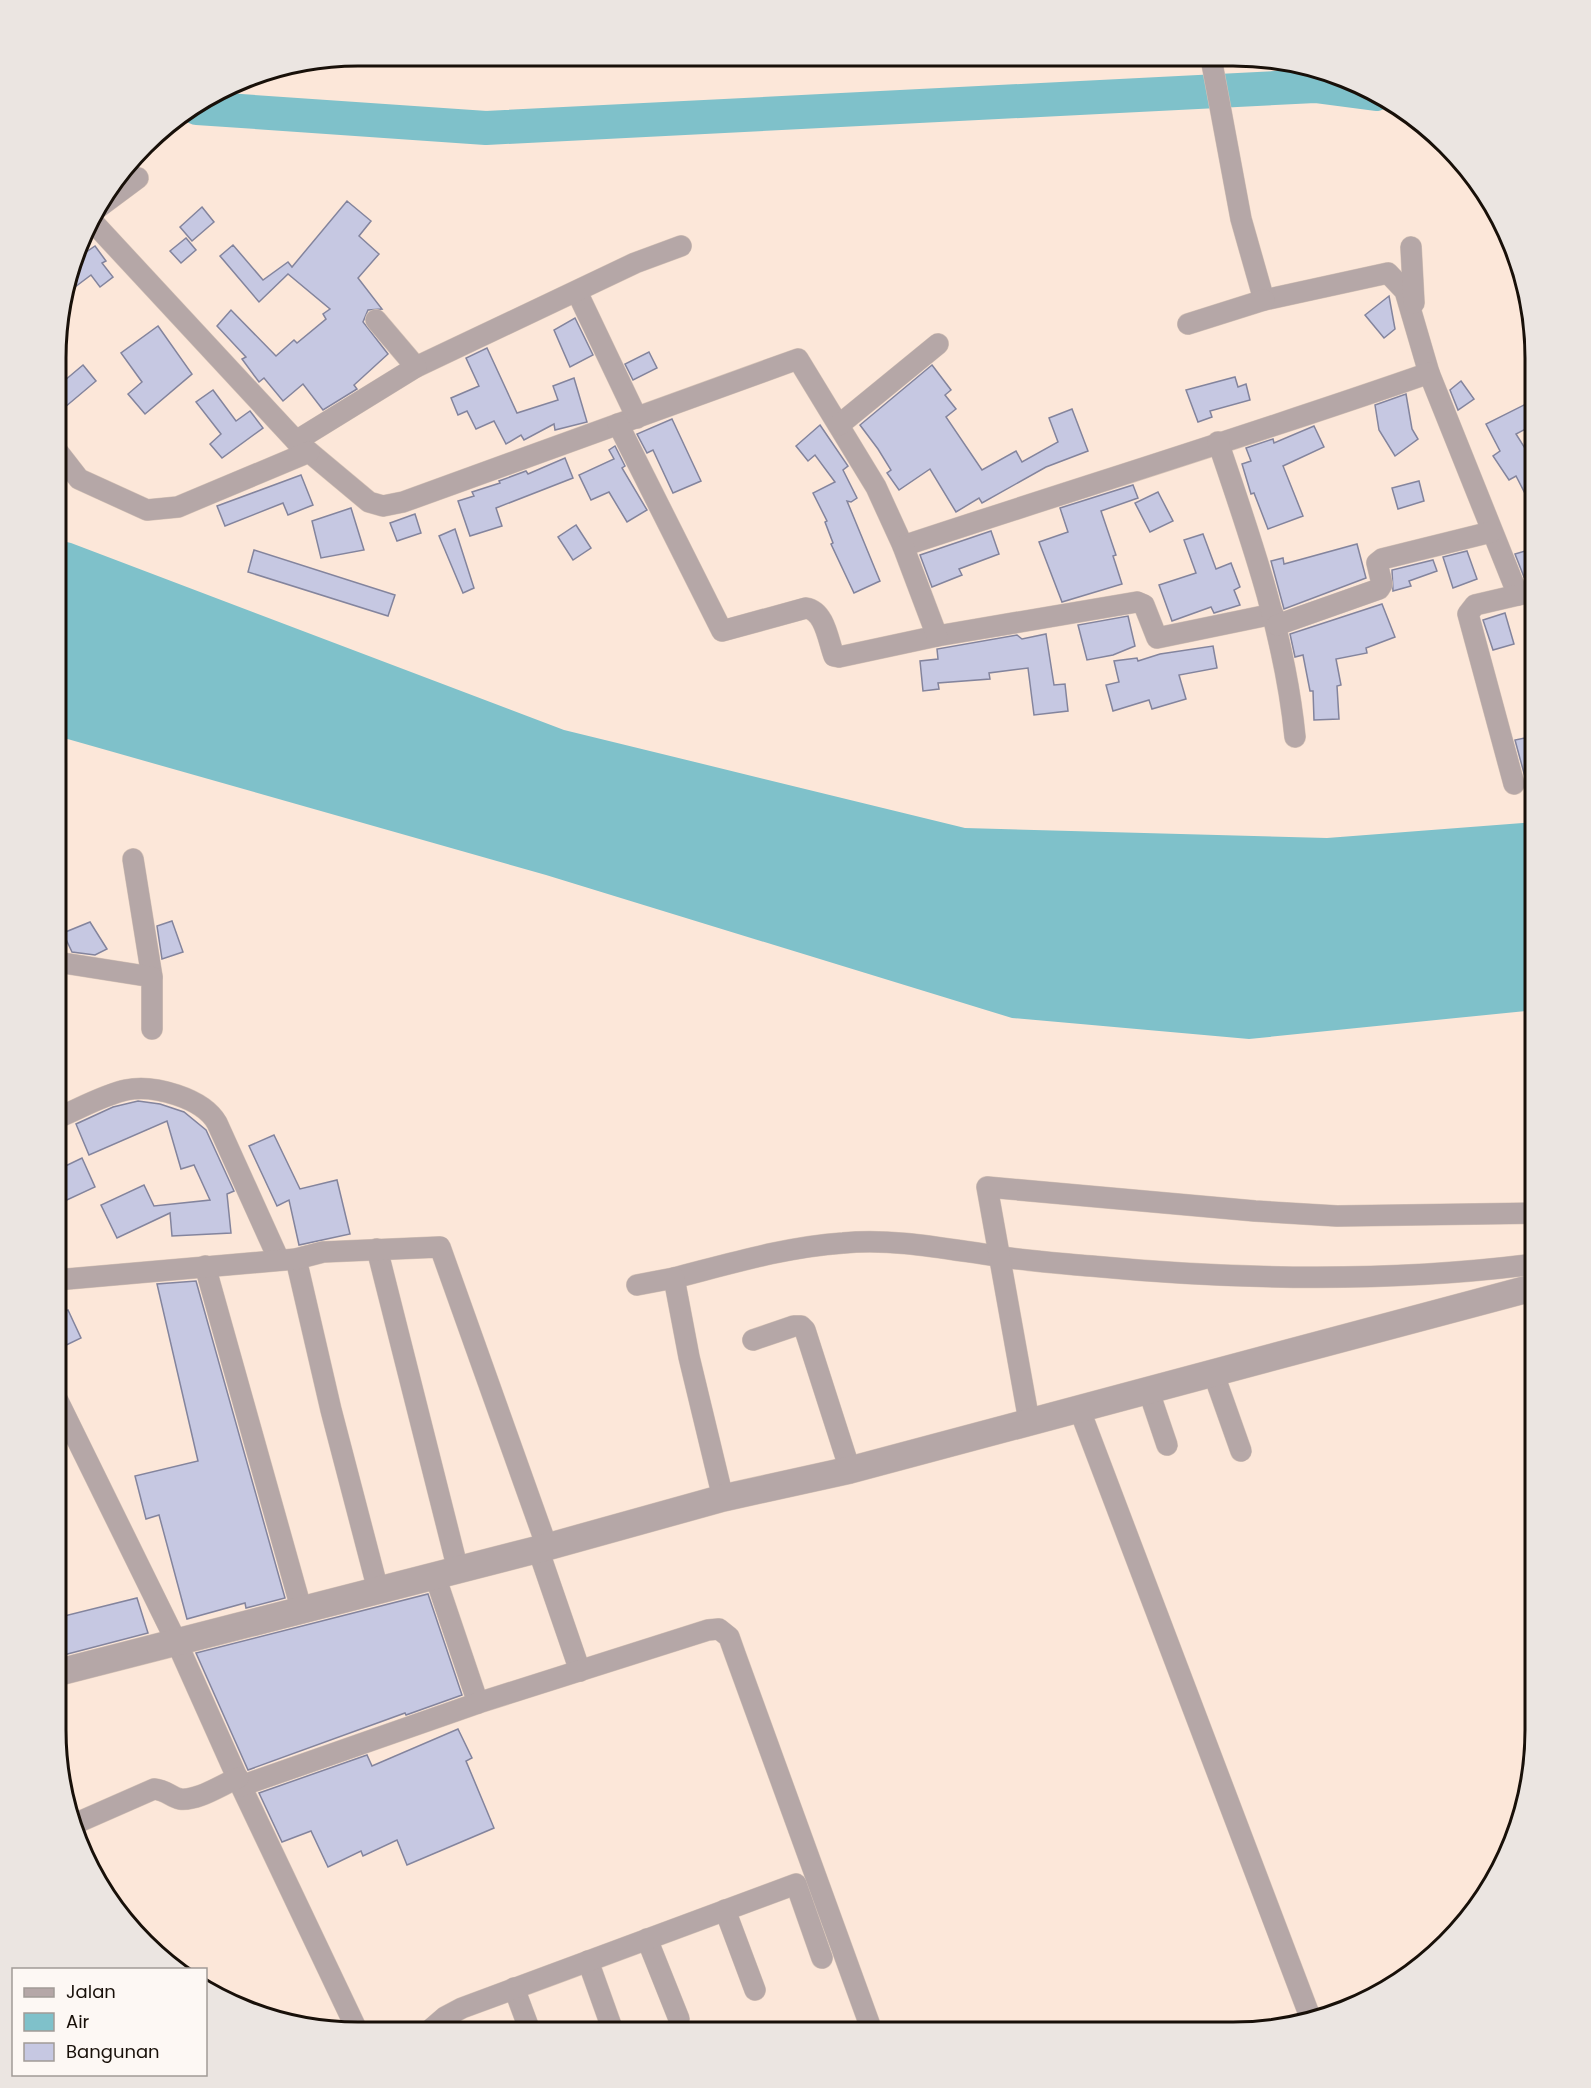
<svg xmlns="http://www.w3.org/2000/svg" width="1591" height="2088" font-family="Poppins,sans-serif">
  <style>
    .water { fill: #7fc1ca }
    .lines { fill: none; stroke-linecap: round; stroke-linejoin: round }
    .river { stroke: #7fc1ca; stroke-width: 34 }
    .building { fill: #c6c8e2; stroke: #83849d; stroke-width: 1.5 }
    .minor-casing { stroke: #d8c5b8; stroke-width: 22 }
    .tertiary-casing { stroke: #d8c5b8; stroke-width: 28 }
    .minor { stroke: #b5a7a7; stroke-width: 21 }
    .tertiary { stroke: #b5a7a7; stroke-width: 27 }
    .rim { fill: none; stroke: #181009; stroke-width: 3 }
  </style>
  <rect width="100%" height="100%" fill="#fce7d9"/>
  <!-- water -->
  <path class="water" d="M 58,540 L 71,543 L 564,730 L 965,828 L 1327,838 L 1535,822 L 1535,1010 L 1249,1039 L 1012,1018 L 546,875 L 57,736 Z"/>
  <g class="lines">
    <!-- river -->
    <path class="river" d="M 197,108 L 486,128 L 1315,86 L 1376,94"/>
  </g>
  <!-- building -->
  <g class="building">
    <path d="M 347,201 L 371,221 L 359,236 L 379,254 L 358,278 L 382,309 L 368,310 L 363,322 L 388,354 L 354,385 L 357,389 L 323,410 L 303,384 L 283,401 L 264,378 L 259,382 L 242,359 L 246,357 L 217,326 L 231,310 L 276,356 L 294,340 L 297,343 L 326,319 L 323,314 L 330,309 L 288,274 L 259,302 L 220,256 L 233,245 L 263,280 L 288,262 L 292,267 Z"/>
    <path d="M 202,207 L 214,222 L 192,241 L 180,227 Z"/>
    <path d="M 186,238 L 196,250 L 181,263 L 170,251 Z"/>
    <path d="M 95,246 L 106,261 L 102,263 L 113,277 L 100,287 L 91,275 L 67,293 L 79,257 Z"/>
    <path d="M 1389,296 L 1395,329 L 1384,338 L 1365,315 Z"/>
    <path d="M 575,318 L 593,355 L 570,367 L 554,330 Z"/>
    <path d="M 158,326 L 192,374 L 145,414 L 128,394 L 142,382 L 121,353 Z"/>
    <path d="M 487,348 L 517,413 L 558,400 L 553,386 L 574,378 L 587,422 L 555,430 L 554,424 L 524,440 L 521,435 L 506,444 L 494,421 L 476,429 L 467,411 L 458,415 L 451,398 L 479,386 L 466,358 Z"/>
    <path d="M 649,352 L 657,368 L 633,380 L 625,364 Z"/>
    <path d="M 83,365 L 96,381 L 58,413 L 58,386 Z"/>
    <path d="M 932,365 L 951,390 L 945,395 L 956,409 L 946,417 L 982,470 L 1016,451 L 1022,462 L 1058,442 L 1049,418 L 1072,409 L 1088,451 L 1046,467 L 982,503 L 979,498 L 956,512 L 930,469 L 899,490 L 887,473 L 891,470 L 878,449 L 860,425 Z"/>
    <path d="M 1235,377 L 1238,387 L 1246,384 L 1250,400 L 1210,411 L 1212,417 L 1198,422 L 1186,390 Z"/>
    <path d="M 1461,381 L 1474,399 L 1458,410 L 1450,390 Z"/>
    <path d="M 213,390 L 236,421 L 250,411 L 263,428 L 222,458 L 210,444 L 221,434 L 196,402 Z"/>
    <path d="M 1406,394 L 1412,429 L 1418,439 L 1395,456 L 1379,430 L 1375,405 Z"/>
    <path d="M 1528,403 L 1535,418 L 1535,424 L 1516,434 L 1535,464 L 1535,513 L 1516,476 L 1509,480 L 1493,456 L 1500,451 L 1486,424 Z"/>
    <path d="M 672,419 L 701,481 L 673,493 L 653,450 L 647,453 L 637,434 Z"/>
    <path d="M 820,425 L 848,466 L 843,470 L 857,498 L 851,502 L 847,501 L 880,581 L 854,593 L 831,544 L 833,543 L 825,522 L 827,521 L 813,493 L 835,482 L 815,455 L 808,461 L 796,446 Z"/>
    <path d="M 1314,426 L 1324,447 L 1283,466 L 1303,516 L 1268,529 L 1254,493 L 1251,494 L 1242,464 L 1251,461 L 1246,448 L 1273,439 L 1274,443 Z"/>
    <path d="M 615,446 L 625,466 L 622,468 L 647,510 L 627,522 L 609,492 L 591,500 L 579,475 L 614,459 L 609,450 Z"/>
    <path d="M 565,458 L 573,478 L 496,508 L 502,526 L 470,536 L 458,501 L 474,496 L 472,492 L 500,483 L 499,481 L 526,471 L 528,474 Z"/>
    <path d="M 301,475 L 313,505 L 288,515 L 283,503 L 225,526 L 217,506 Z"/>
    <path d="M 1419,481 L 1424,501 L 1398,509 L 1392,488 Z"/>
    <path d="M 1133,485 L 1138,498 L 1101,511 L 1116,555 L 1113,556 L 1122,584 L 1062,602 L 1039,542 L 1068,532 L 1060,508 Z"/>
    <path d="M 1158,492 L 1173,521 L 1150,532 L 1135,503 Z"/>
    <path d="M 351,508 L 364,550 L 321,558 L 312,521 Z"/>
    <path d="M 415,514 L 421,533 L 397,541 L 390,523 Z"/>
    <path d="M 576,525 L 591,548 L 573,560 L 558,537 Z"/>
    <path d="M 455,529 L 474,588 L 463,593 L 439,536 Z"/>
    <path d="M 991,531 L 999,554 L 959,569 L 962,575 L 932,587 L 920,555 Z"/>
    <path d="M 1203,534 L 1216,569 L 1231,563 L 1240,587 L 1234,590 L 1240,605 L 1214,613 L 1211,607 L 1172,621 L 1159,585 L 1196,573 L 1184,540 Z"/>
    <path d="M 1357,544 L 1366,578 L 1284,609 L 1271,561 L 1283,558 L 1284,564 Z"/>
    <path d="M 1535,548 L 1535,573 L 1524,577 L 1515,554 Z"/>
    <path d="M 254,550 L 395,595 L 388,616 L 248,572 Z"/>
    <path d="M 1467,551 L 1477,579 L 1453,588 L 1443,557 Z"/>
    <path d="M 1433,560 L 1437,571 L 1409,581 L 1411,586 L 1393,591 L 1392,570 Z"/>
    <path d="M 1382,604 L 1395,637 L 1366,648 L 1367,653 L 1336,659 L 1341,685 L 1337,686 L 1339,719 L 1314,720 L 1313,691 L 1310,691 L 1303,655 L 1295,657 L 1290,634 Z"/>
    <path d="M 1505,613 L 1514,644 L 1493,650 L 1483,620 Z"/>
    <path d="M 1128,616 L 1135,646 L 1113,655 L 1087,660 L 1078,625 Z"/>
    <path d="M 1046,634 L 1054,685 L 1065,684 L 1068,711 L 1034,715 L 1028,668 L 989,673 L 990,679 L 938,683 L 939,689 L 923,691 L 920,661 L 938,659 L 937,649 L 1017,635 L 1022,639 Z"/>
    <path d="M 1213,646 L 1217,668 L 1179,675 L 1186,699 L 1152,709 L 1149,700 L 1113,711 L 1106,685 L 1119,682 L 1114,661 L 1137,658 L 1138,661 L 1160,654 Z"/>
    <path d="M 1535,736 L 1535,775 L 1525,777 L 1515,740 Z"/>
    <path d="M 172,921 L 183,952 L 162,959 L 157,926 Z"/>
    <path d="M 90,922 L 107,949 L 95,955 L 72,952 L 63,933 Z"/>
    <path d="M 138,1101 L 160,1104 L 184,1112 L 206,1130 L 234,1191 L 227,1194 L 231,1233 L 172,1236 L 170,1213 L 117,1238 L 101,1205 L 144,1185 L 154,1206 L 210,1200 L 194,1165 L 181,1169 L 167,1121 L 89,1155 L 76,1124 L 113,1107 Z"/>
    <path d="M 274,1135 L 300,1189 L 337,1180 L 350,1234 L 299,1245 L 289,1200 L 277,1206 L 249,1146 Z"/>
    <path d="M 82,1158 L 95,1187 L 56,1205 L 57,1170 Z"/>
    <path d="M 196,1281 L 285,1598 L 246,1608 L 245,1603 L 187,1619 L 159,1515 L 146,1519 L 135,1476 L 198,1461 L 157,1284 Z"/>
    <path d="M 68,1310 L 81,1338 L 56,1350 L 56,1315 Z"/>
    <path d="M 428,1594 L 462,1695 L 406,1715 L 405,1713 L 248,1770 L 196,1653 Z"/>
    <path d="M 137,1598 L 148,1633 L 56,1657 L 56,1618 Z"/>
    <path d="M 458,1729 L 472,1758 L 466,1761 L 494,1828 L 407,1865 L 397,1840 L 363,1856 L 361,1851 L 328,1867 L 311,1831 L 282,1842 L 259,1793 L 367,1755 L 372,1766 Z"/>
  </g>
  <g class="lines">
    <defs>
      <g id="minor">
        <path d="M 1211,58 L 1241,219 L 1264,300 L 1388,273 L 1405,291 L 1429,373"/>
        <path d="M 95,210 L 138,178"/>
        <path d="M 91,220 L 296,441 L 369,502 L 383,506 L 403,502 L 798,359 L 876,487 L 903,546 C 1078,488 1255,434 1429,373 L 1518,595 L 1535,591"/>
        <path d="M 1411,247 L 1414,303"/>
        <path d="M 577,292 L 637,418"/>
        <path d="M 1188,324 L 1264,300"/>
        <path d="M 416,367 L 635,263 L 681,246"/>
        <path d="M 618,424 L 722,631 L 806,608 C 825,611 828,640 834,656 L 839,657 L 937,636 L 1137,602 L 1144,605 L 1157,638 L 1273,614"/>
        <path d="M 839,425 L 938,344"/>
        <path d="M 296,441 L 416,367 L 376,320"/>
        <path d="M 1218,442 C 1251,539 1285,635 1295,737"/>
        <path d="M 58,452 L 79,479 L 147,510 L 178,507 L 309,452"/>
        <path d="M 903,546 L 937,636"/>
        <path d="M 1277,625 L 1379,589 L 1382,584 L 1377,563 L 1382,559 L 1491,532"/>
        <path d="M 1514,784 L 1468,614 L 1475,605 L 1518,595"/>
        <path d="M 133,859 L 152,977"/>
        <path d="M 57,962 L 152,977 L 152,1029"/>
        <path d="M 57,1118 C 79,1109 103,1095 126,1090 C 153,1084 203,1098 217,1123 L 279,1260"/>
        <path d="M 377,1249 L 458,1570"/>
        <path d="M 296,1259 L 331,1410 L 378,1590"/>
        <path d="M 205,1266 L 301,1608"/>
        <path d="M 674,1278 C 729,1264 785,1247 843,1243 C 894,1238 946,1249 996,1256 C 1027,1261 1059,1263 1091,1266 C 1238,1280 1388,1283 1535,1264"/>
        <path d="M 56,1280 L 296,1259 L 323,1252 L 440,1247 L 547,1547"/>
        <path d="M 637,1285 L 674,1278 L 689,1357 L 723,1498"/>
        <path d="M 753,1340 L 794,1326 L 801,1326 L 805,1330 L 850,1470"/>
        <path d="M 1213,1372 L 1241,1451"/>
        <path d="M 1148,1389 L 1167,1445"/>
        <path d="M 56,1397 L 177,1643 L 241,1786 L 357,2030"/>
        <path d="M 1079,1408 L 1312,2022"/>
        <path d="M 1029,1421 L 987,1187 L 1255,1211 L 1337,1216 L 1535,1213"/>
        <path d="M 538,1549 L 580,1671"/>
        <path d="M 435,1576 L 478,1703"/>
        <path d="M 241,1786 L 478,1703 L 708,1630 L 719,1629 L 729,1637 L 735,1654 L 872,2031"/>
        <path d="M 72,1825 L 154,1789 C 166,1790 171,1797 180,1799 C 198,1801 221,1785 238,1778"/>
        <path d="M 725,1910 L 755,1990"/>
        <path d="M 647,1939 L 679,2019"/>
        <path d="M 588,1961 L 613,2031"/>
        <path d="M 514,1988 L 530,2031"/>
        <path d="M 430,2030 L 445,2017 L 462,2008 L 796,1884 L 822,1958"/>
      </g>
      <path id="tertiary" d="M 56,1673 L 547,1547 L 723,1498 L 850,1470 L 1535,1287"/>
    </defs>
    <!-- minor casing -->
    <use href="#minor" class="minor-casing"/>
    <!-- tertiary casing -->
    <use href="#tertiary" class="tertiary-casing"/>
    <!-- minor -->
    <use href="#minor" class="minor"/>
    <!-- tertiary -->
    <use href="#tertiary" class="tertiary"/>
  </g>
  <!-- crop -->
  <path d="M0 0H1591V2088H0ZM358 66H1233A292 292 0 0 1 1525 358V1730A292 292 0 0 1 1233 2022H358A292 292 0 0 1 66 1730V358A292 292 0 0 1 358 66Z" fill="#ebe5e1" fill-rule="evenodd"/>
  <path class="rim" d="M358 66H1233A292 292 0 0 1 1525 358V1730A292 292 0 0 1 1233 2022H358A292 292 0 0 1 66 1730V358A292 292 0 0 1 358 66Z"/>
  <!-- legend -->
  <rect x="12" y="1968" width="195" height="108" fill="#fdf8f4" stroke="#a19b96" stroke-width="1.5"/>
  <rect x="24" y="1988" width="30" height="9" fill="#b5a7a7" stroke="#a19b96" stroke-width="1.5"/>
  <text x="66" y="1998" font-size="18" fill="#181009">Jalan</text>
  <rect x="24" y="2013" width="30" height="18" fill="#7fc1ca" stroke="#a19b96" stroke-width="1.5"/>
  <text x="66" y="2028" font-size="18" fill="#181009">Air</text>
  <rect x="24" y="2043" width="30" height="18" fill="#c6c8e2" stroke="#a19b96" stroke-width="1.5"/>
  <text x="66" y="2058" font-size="18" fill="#181009">Bangunan</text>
</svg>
